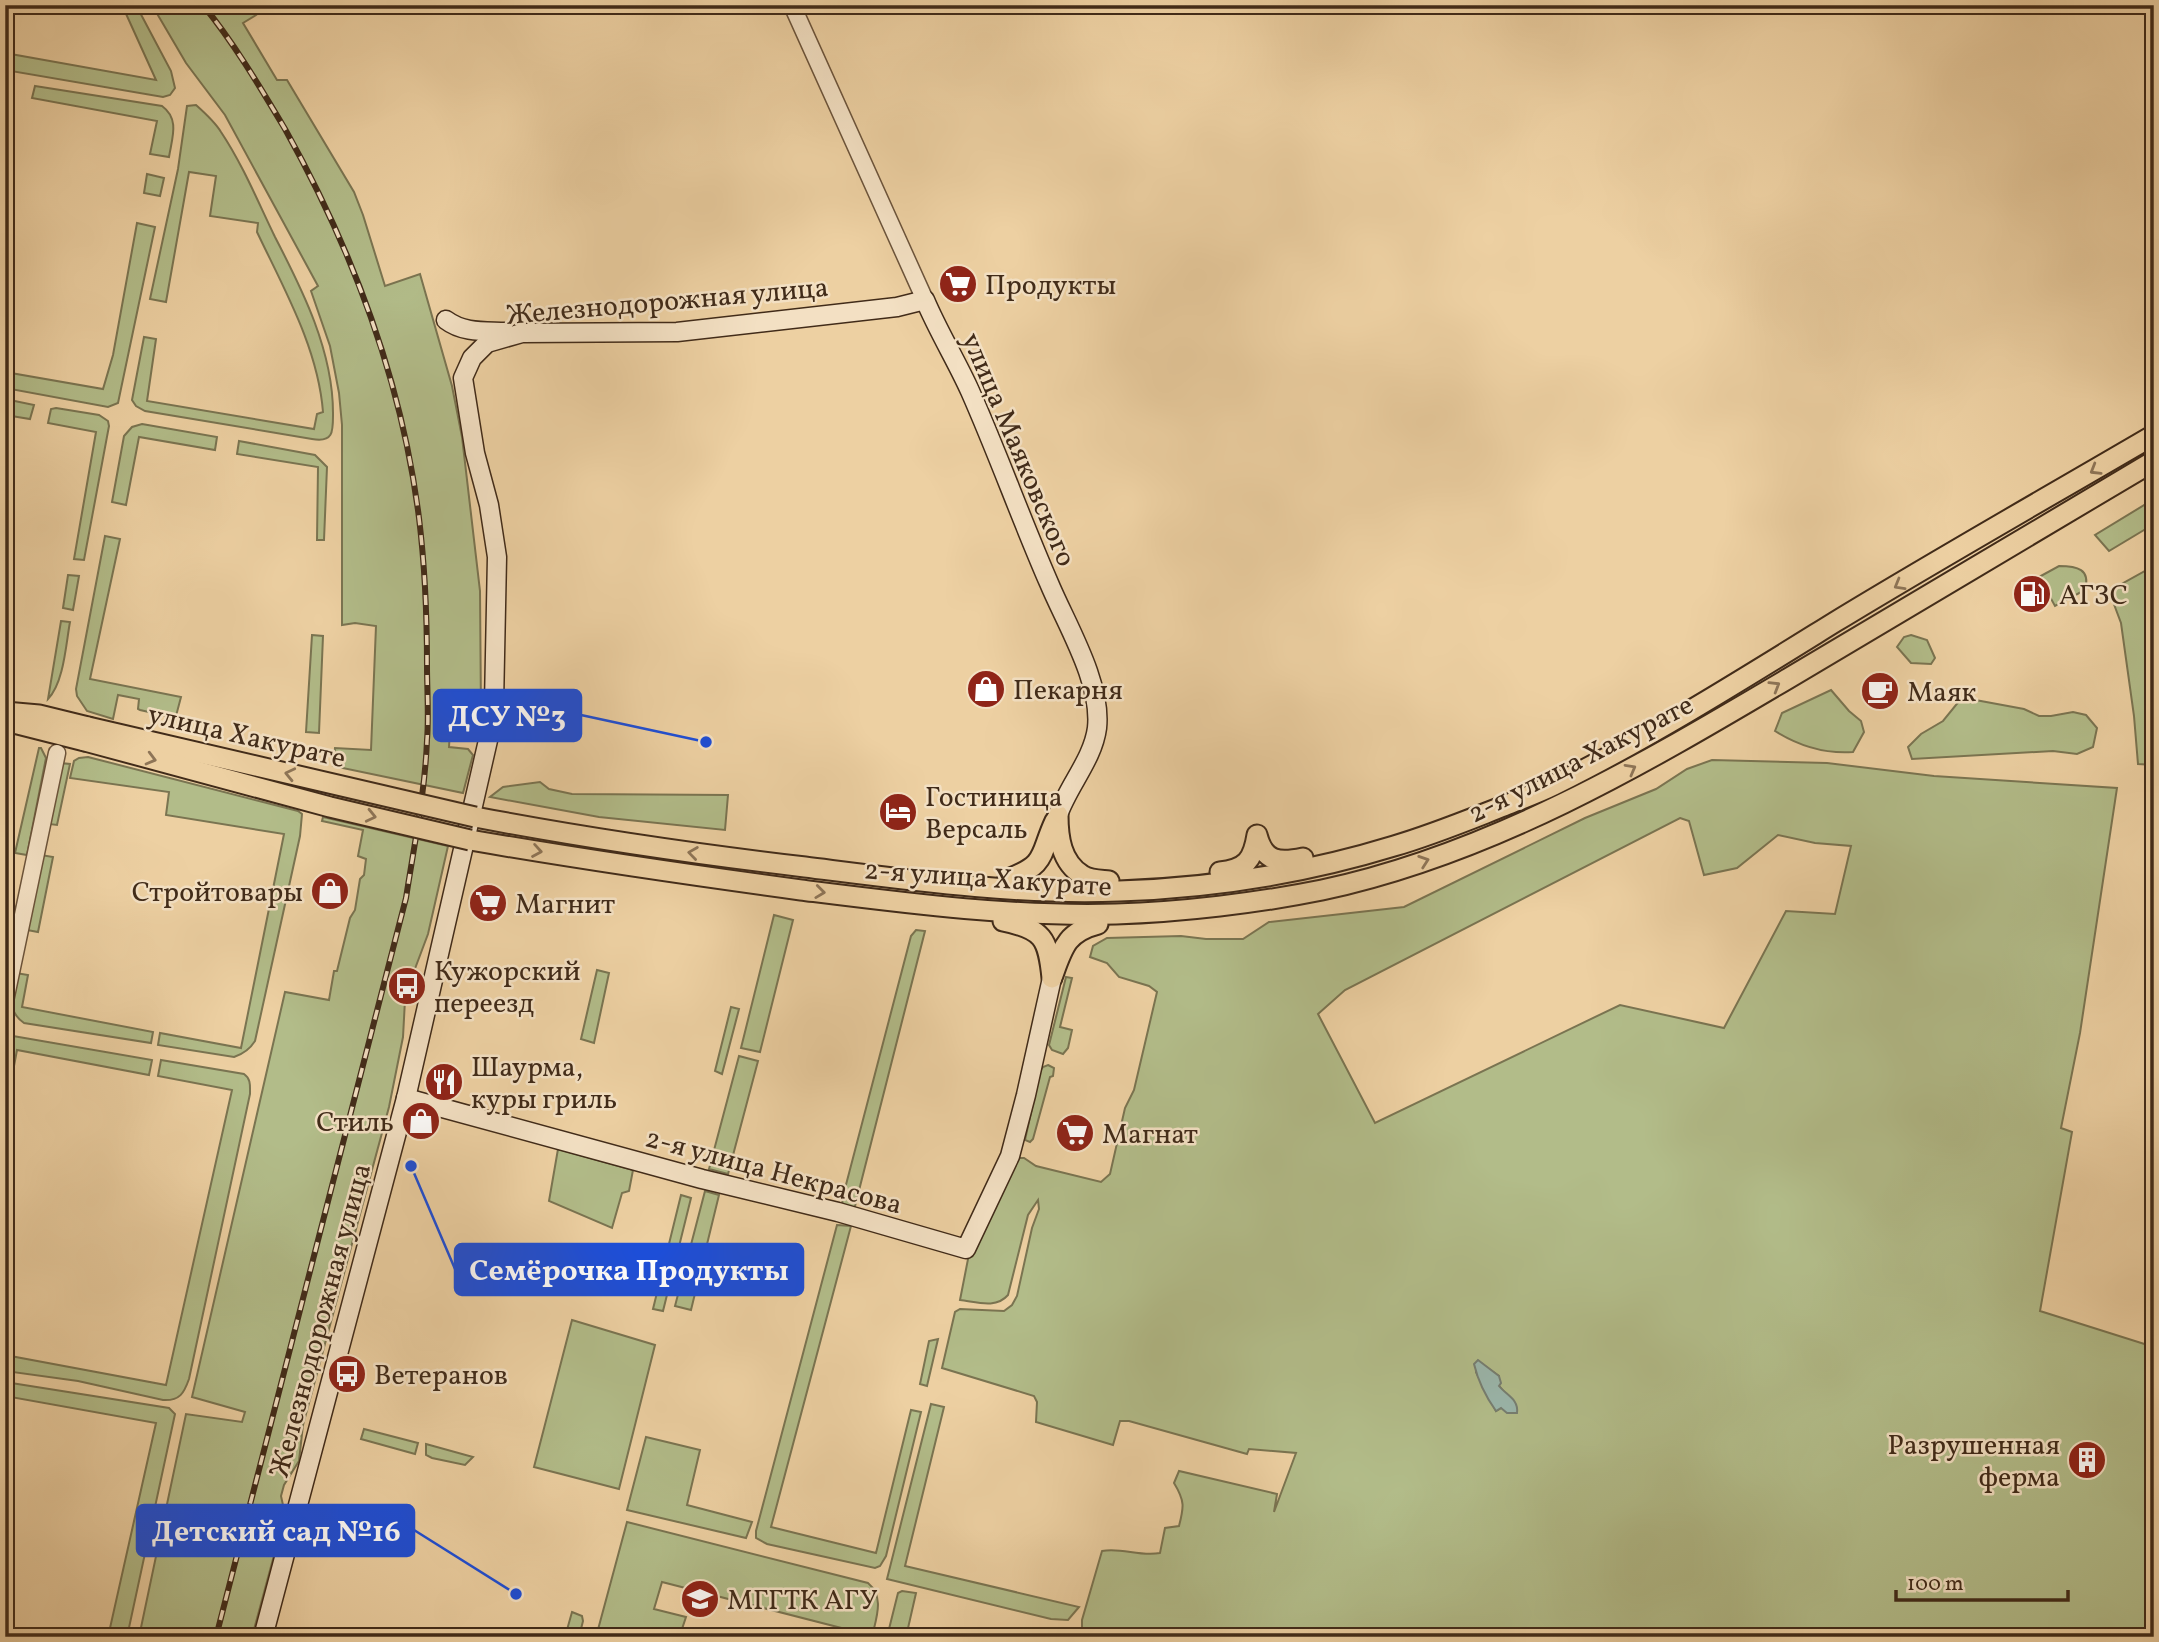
<svg xmlns="http://www.w3.org/2000/svg" width="2159" height="1642" font-family="Vollkorn,serif">
  <style>
    .green { fill: #b2bc89; stroke: #7a7451; stroke-width: 2; fill-rule: evenodd }
    .water { fill: #9ab6ab; stroke: #767e71; stroke-width: 2 }
    .lines { fill: none; stroke-linecap: round; stroke-linejoin: round }
    .tertiary-casing { stroke: #6c543b; stroke-width: 19 }
    .secondary-casing { stroke: #412b19; stroke-width: 21 }
    .primary-casing { stroke: #412b19; stroke-width: 23 }
    .tertiary { stroke: #f3e0c3; stroke-width: 16 }
    .secondary { stroke: #f3e0c3; stroke-width: 18 }
    .primary { stroke: #edd0a2; stroke-width: 19 }
    .rail-casing { stroke: #412b19; stroke-width: 6 }
    .rail { stroke: #f3e0c3; stroke-width: 3.5; stroke-dasharray: 10; stroke-linecap: butt }
    .primary-bridge-casing { stroke: #412b19; stroke-width: 23; stroke-linecap: butt }
    .primary-bridge { stroke: #edd0a2; stroke-width: 19 }
    .oneway { stroke: #8e7557 }
    .labels { text-anchor: middle; stroke-width: 5; stroke-linejoin: round; paint-order: stroke }
    .poi-label { font-size: 28px; fill: #412b19; stroke: #f3e0c3; text-anchor: start }
    .street-label { font-size: 28px; fill: #412b19; stroke: #f3e0c3 }
    .leader { fill: none; stroke: #1d4ed8; stroke-width: 2.5 }
    .callout-dot { fill: #1d4ed8; stroke: #f3e0c3; stroke-width: 2.5 }
    .callout { fill: #1d4ed8; stroke: #1d4ed8; stroke-width: 2.5 }
    .callout-label { font-size: 30px; text-anchor: middle; font-weight: bold; fill: #fff }
  </style>
  <rect width="100%" height="100%" fill="#edd0a2"/>
  <filter id="stains"><feTurbulence type="fractalNoise" baseFrequency=".00286" numOctaves="4"/><feColorMatrix values="0 0 0 0 .2 0 0 0 0 .09 0 0 0 0 .02 0 0 0 .5 -.17"/></filter>
  <radialGradient id="worn" r=".72"><stop offset=".6" stop-color="#630" stop-opacity="0"/><stop offset="1" stop-color="#630" stop-opacity=".3"/></radialGradient>
  <!-- green -->
  <g class="green">
    <path d="M 122,5 L 136,5 L 171,71 L 175,88 L 170,95 L 163,97 L 5,70 L 5,53 L 156,80 Z"/>
    <path d="M 152,5 L 249,5 L 256,15 L 243,23 L 277,80 L 287,80 L 354,192 L 363,215 L 385,286 L 420,274 L 452,386 L 462,437 L 480,591 L 481,713 C 471,715 462,709 451,712 L 449,747 L 468,749 L 473,755 L 463,793 L 333,766 L 335,748 L 371,750 L 376,626 L 355,623 L 342,625 L 342,425 L 339,393 L 330,346 L 311,291 L 318,286 L 225,115 L 186,63 Z"/>
    <path d="M 35,86 L 162,106 C 180,119 172,138 169,157 L 150,154 L 157,121 L 32,98 Z"/>
    <path d="M 196,105 C 205,113 215,122 221,132 C 243,165 258,202 275,237 C 303,291 333,351 333,413 C 333,431 334,443 312,439 L 145,411 L 136,406 L 132,400 L 144,337 L 156,339 L 147,401 L 314,429 L 317,414 L 323,412 C 318,348 284,289 257,232 L 258,223 L 210,216 L 216,176 L 189,172 L 166,302 L 150,299 L 178,169 L 187,106 Z"/>
    <path d="M 147,174 L 164,178 L 160,196 L 144,193 Z"/>
    <path d="M 137,223 L 155,227 L 118,403 L 108,407 L 5,388 L 5,372 L 103,389 L 113,355 Z"/>
    <path d="M 5,399 L 34,405 L 30,419 L 5,415 Z"/>
    <path d="M 56,408 L 99,415 L 108,421 L 109,426 L 84,560 L 74,559 L 96,432 L 48,423 L 51,409 Z"/>
    <path d="M 142,424 L 217,437 L 215,450 L 139,437 L 126,505 L 112,502 L 124,436 L 132,427 Z"/>
    <path d="M 239,441 L 315,455 L 327,467 L 324,540 L 317,540 L 318,467 L 237,454 Z"/>
    <path d="M 2154,499 L 2154,524 L 2109,551 L 2095,535 Z"/>
    <path d="M 105,536 L 120,539 L 90,679 L 181,697 L 176,716 L 171,717 L 140,710 L 138,709 L 139,699 L 118,695 L 113,719 L 87,711 L 77,696 L 76,689 Z"/>
    <path d="M 2059,566 C 2077,566 2091,569 2085,590 L 2055,606 L 2039,577 Z"/>
    <path d="M 2154,566 L 2154,765 L 2138,764 L 2134,716 L 2121,623 L 2109,591 Z"/>
    <path d="M 68,575 L 79,576 L 73,610 L 63,608 Z"/>
    <path d="M 61,621 L 70,622 C 66,643 64,683 48,699 Z"/>
    <path d="M 312,635 L 323,636 L 319,733 L 306,732 Z"/>
    <path d="M 1911,635 L 1927,640 L 1935,658 L 1931,664 L 1911,663 L 1897,647 L 1904,637 Z"/>
    <path d="M 1831,690 L 1849,711 L 1861,721 L 1864,732 L 1853,752 C 1825,754 1799,746 1775,731 L 1782,713 Z"/>
    <path d="M 1970,699 L 2024,709 L 2039,716 L 2051,716 L 2073,712 L 2086,715 L 2097,728 L 2093,747 L 2077,754 L 2053,751 L 1912,759 L 1908,747 L 1921,734 L 1943,721 L 1960,700 Z"/>
    <path d="M 39,748 L 41,748 L 46,758 L 27,855 L 15,853 Z"/>
    <path d="M 88,757 L 298,811 L 302,814 L 300,836 L 255,1041 C 250,1049 243,1054 234,1057 L 158,1045 L 160,1033 L 241,1048 L 284,834 L 166,815 L 169,792 L 70,778 L 74,761 L 79,758 Z"/>
    <path d="M 1712,760 L 1827,763 L 1934,776 L 2117,788 L 2080,1033 L 2061,1128 L 2072,1132 L 2040,1311 L 2154,1347 L 2154,1637 L 1104,1637 L 1082,1628 L 1082,1620 L 1102,1551 C 1121,1547 1140,1557 1160,1553 L 1165,1528 L 1179,1526 C 1184,1507 1185,1501 1174,1483 L 1179,1471 L 1277,1494 L 1274,1512 L 1296,1453 L 1249,1449 L 1247,1454 L 1129,1421 L 1120,1421 L 1113,1445 L 1036,1422 L 1037,1402 L 1034,1396 L 942,1368 L 955,1312 L 960,1309 L 1004,1311 L 1012,1305 L 1017,1296 L 1032,1228 L 1039,1209 L 1038,1200 L 1028,1215 L 1008,1295 C 996,1309 977,1302 960,1300 L 969,1254 L 1018,1158 L 1024,1158 L 1036,1166 L 1101,1182 L 1110,1174 L 1125,1108 L 1134,1090 L 1157,992 L 1149,986 L 1119,977 L 1107,963 L 1090,957 L 1093,946 L 1107,938 L 1181,936 L 1206,939 L 1243,939 L 1269,922 L 1404,907 L 1585,818 L 1656,789 L 1687,769 ZM 1680,818 L 1689,821 L 1704,875 L 1737,868 L 1778,835 L 1815,843 L 1851,846 L 1835,914 L 1786,911 L 1724,1028 L 1620,1005 L 1375,1123 L 1318,1014 L 1345,990 ZM 1478,1361 L 1499,1376 L 1499,1386 L 1507,1395 L 1501,1408 L 1496,1411 L 1476,1372 Z"/>
    <path d="M 60,763 L 70,764 L 57,825 L 49,824 Z"/>
    <path d="M 540,782 L 549,789 L 572,794 L 728,795 L 725,830 L 599,817 L 490,797 L 503,787 Z"/>
    <path d="M 323,817 L 448,846 L 428,934 L 410,982 L 404,981 L 402,990 L 408,992 L 405,1000 L 403,1037 L 389,1107 L 303,1425 L 299,1461 L 284,1485 L 281,1496 L 283,1505 L 283,1522 L 252,1637 L 139,1637 L 186,1414 L 242,1422 L 245,1412 L 192,1397 L 285,992 L 329,1000 L 334,971 L 337,971 L 350,918 L 355,910 L 360,879 L 364,875 L 366,859 L 358,856 L 363,830 L 322,821 Z"/>
    <path d="M 41,855 L 53,857 L 38,932 L 27,930 Z"/>
    <path d="M 5,904 L 17,907 L 5,965 Z"/>
    <path d="M 774,915 L 793,920 L 760,1052 L 741,1048 Z"/>
    <path d="M 916,930 L 925,931 L 854,1210 L 843,1208 L 842,1200 L 911,936 Z"/>
    <path d="M 597,970 L 609,973 L 594,1043 L 581,1039 Z"/>
    <path d="M 16,973 L 28,975 L 22,1007 L 153,1032 L 151,1043 L 24,1023 C 5,1010 13,992 16,973 Z"/>
    <path d="M 1066,977 L 1072,978 L 1060,1027 L 1072,1030 L 1068,1048 L 1063,1054 L 1052,1050 L 1049,1045 Z"/>
    <path d="M 731,1007 L 739,1009 L 722,1074 L 715,1071 Z"/>
    <path d="M 13,1036 L 152,1060 L 149,1075 L 17,1050 L 8,1098 L 5,1097 L 5,1041 Z"/>
    <path d="M 739,1056 L 758,1061 L 728,1174 L 709,1169 Z"/>
    <path d="M 161,1060 L 244,1074 C 251,1079 250,1085 250,1094 L 189,1379 C 184,1393 180,1401 163,1400 L 78,1381 L 5,1371 L 5,1355 L 166,1385 L 232,1090 L 158,1076 Z"/>
    <path d="M 1048,1065 L 1054,1068 L 1053,1076 L 1050,1077 L 1033,1139 L 1030,1142 L 1025,1140 L 1040,1071 L 1043,1067 Z"/>
    <path d="M 558,1149 L 633,1170 L 629,1191 L 622,1193 L 612,1228 L 549,1201 Z"/>
    <path d="M 705,1191 L 719,1195 L 691,1310 L 675,1306 Z"/>
    <path d="M 681,1195 L 691,1198 L 663,1311 L 653,1309 Z"/>
    <path d="M 837,1225 L 851,1226 L 771,1527 L 876,1553 L 911,1410 L 921,1412 L 886,1556 L 880,1566 L 875,1568 L 767,1544 L 756,1538 L 756,1531 Z"/>
    <path d="M 572,1320 L 655,1345 L 619,1489 L 534,1467 Z"/>
    <path d="M 938,1339 L 927,1386 L 920,1384 L 929,1341 Z"/>
    <path d="M 5,1382 L 169,1408 L 175,1414 L 127,1637 L 108,1637 L 156,1423 L 5,1396 Z"/>
    <path d="M 931,1404 L 944,1407 L 905,1566 L 1079,1607 L 1068,1620 L 1051,1619 L 887,1579 Z"/>
    <path d="M 364,1429 L 418,1443 L 415,1454 L 361,1439 Z"/>
    <path d="M 646,1437 L 700,1450 L 687,1505 L 752,1522 L 746,1538 L 627,1510 Z"/>
    <path d="M 426,1444 L 473,1457 L 465,1465 L 432,1458 L 426,1455 Z"/>
    <path d="M 627,1522 L 868,1583 C 885,1597 876,1618 872,1637 L 860,1637 L 861,1633 L 662,1582 L 654,1609 L 686,1617 L 682,1629 L 691,1633 L 690,1637 L 596,1637 Z"/>
    <path d="M 902,1591 L 916,1593 L 906,1637 L 887,1637 L 898,1593 Z"/>
    <path d="M 572,1612 L 582,1616 L 583,1621 L 579,1637 L 565,1637 Z"/>
  </g>
  <!-- water -->
  <path class="water" d="M 1478,1360 L 1499,1376 L 1501,1383 L 1499,1386 C 1506,1395 1519,1399 1517,1413 L 1507,1413 L 1501,1408 L 1496,1411 C 1486,1397 1478,1381 1474,1364 Z"/>
  <g class="lines">
    <defs>
      <g id="tertiary">
        <path d="M 792,5 L 925,300"/>
        <path d="M 5,1001 L 57,753"/>
      </g>
      <g id="secondary">
        <path d="M 446,320 C 463,333 485,331 505,332"/>
        <path d="M 406,1098 L 702,1179 L 838,1212 L 966,1249 L 1010,1156 L 1026,1095 L 1052,978"/>
        <path d="M 263,1637 L 406,1098 L 489,736 L 494,704 L 497,557 L 489,505 L 475,453 L 463,378 L 472,358 L 487,343 L 522,333 L 677,332 L 897,307 L 925,300 C 938,331 956,360 970,391 C 998,454 1021,519 1049,583 C 1066,624 1102,682 1097,728 C 1093,759 1068,786 1058,815"/>
      </g>
      <g id="primary">
        <path d="M 5,712 L 39,715 L 88,727"/>
        <path d="M 10,722 L 85,741"/>
        <path d="M 1058,815 C 1058,837 1061,862 1082,875 C 1089,880 1101,880 1109,881"/>
        <path d="M 475,817 C 585,838 695,854 805,867 C 909,880 1015,895 1119,891 C 1212,888 1306,873 1394,846 C 1432,835 1468,820 1504,806 C 1521,799 1538,793 1554,785 C 1651,737 1743,679 1835,622 C 1940,558 2048,497 2154,435"/>
        <path d="M 470,840 C 580,859 690,875 801,890 C 905,903 1011,917 1116,914 C 1181,912 1258,903 1322,890 C 1491,854 1642,765 1789,678 C 1911,606 2032,533 2154,461"/>
        <path d="M 1220,872 C 1246,869 1253,860 1257,835 C 1264,862 1279,863 1303,858"/>
        <path d="M 1008,879 C 1048,864 1039,855 1055,821"/>
        <path d="M 1003,921 C 1043,929 1048,938 1052,978"/>
        <path d="M 1053,975 C 1063,947 1067,932 1098,924"/>
      </g>
    </defs>
    <!-- tertiary casing -->
    <use href="#tertiary" class="tertiary-casing"/>
    <!-- secondary casing -->
    <use href="#secondary" class="secondary-casing"/>
    <!-- primary casing -->
    <use href="#primary" class="primary-casing"/>
    <!-- tertiary -->
    <use href="#tertiary" class="tertiary"/>
    <!-- secondary -->
    <use href="#secondary" class="secondary"/>
    <!-- primary -->
    <use href="#primary" class="primary"/>
    <defs>
      <path id="rail" d="M 203,5 C 234,43 260,87 285,129 C 352,249 402,382 419,518 C 425,567 427,617 427,666 C 427,691 429,716 427,740 C 425,793 414,846 406,898 L 216,1637"/>
    </defs>
    <!-- rail casing -->
    <use href="#rail" class="rail-casing"/>
    <!-- rail -->
    <use href="#rail" class="rail"/>
    <defs>
      <g id="primary-bridge">
        <path d="M 88,727 L 475,817"/>
        <path d="M 85,741 L 330,807 L 470,840"/>
      </g>
    </defs>
    <!-- primary-bridge casing -->
    <use href="#primary-bridge" class="primary-bridge-casing"/>
    <!-- primary-bridge -->
    <use href="#primary-bridge" class="primary-bridge"/>
  </g>
  <!-- one-way arrows -->
  <defs><path id="oneway-chevron" d="M-2-3.5L2.5 0L-2 3.5" fill="none" stroke-width="1.6" stroke-linecap="round" stroke-linejoin="round" transform="scale(1.75)"/></defs>
  <g class="oneway">
    <use href="#oneway-chevron" transform="translate(2095 470) rotate(149)"/>
    <use href="#oneway-chevron" transform="translate(1899 585) rotate(150)"/>
    <use href="#oneway-chevron" transform="translate(1775 686) rotate(-31)"/>
    <use href="#oneway-chevron" transform="translate(151 759) rotate(15)"/>
    <use href="#oneway-chevron" transform="translate(1631 769) rotate(-29)"/>
    <use href="#oneway-chevron" transform="translate(290 774) rotate(-167)"/>
    <use href="#oneway-chevron" transform="translate(371 816) rotate(13)"/>
    <use href="#oneway-chevron" transform="translate(537 851) rotate(10)"/>
    <use href="#oneway-chevron" transform="translate(693 853) rotate(-172)"/>
    <use href="#oneway-chevron" transform="translate(1424 861) rotate(-19)"/>
    <use href="#oneway-chevron" transform="translate(820 892) rotate(7)"/>
  </g>
  <!-- icons -->
  <defs>
    <symbol id="supermarket-disc" viewBox="-11 -11 22 22"><circle r="9.5" fill="#8f2418" stroke="#f3e0c3"/><path d="M-6-5.5h2.5l.6 2H6L4.5 2H-2.5L-4.4-4H-6ZM-1.5 3.2a1.3 1.3 0 1 0 .1 0ZM3 3.2a1.3 1.3 0 1 0 .1 0Z" fill="#fff"/></symbol>
    <symbol id="fuel-disc" viewBox="-11 -11 22 22"><circle r="9.5" fill="#8f2418" stroke="#f3e0c3"/><path d="M-5.5-6h7V0h2V4h1.3V-2.5L3-4.5l.8-.8L6-3V5H2.5V1h-1V6h-7ZM-4.2-4.7v3.2H.2V-4.7Z" fill="#fff"/></symbol>
    <symbol id="shop-disc" viewBox="-11 -11 22 22"><circle r="9.5" fill="#8f2418" stroke="#f3e0c3"/><path d="M-5-2.5h2.3a2.7 3.5 0 0 1 5.4 0H5L5.5 6h-11ZM-1.5-2.5h3a1.5 2.3 0 0 0-3 0Z" fill="#fff"/></symbol>
    <symbol id="cafe-disc" viewBox="-11 -11 22 22"><circle r="9.5" fill="#8f2418" stroke="#f3e0c3"/><path d="M-5.5-4.5H6V0H3Q3 3.5 0 3.5H-2.5Q-5.5 3.5-5.5 0ZM3-3.2v2h1.7v-2ZM-6 4.5H4V6H-6Z" fill="#fff"/></symbol>
    <symbol id="hotel-disc" viewBox="-11 -11 22 22"><circle r="9.5" fill="#8f2418" stroke="#f3e0c3"/><path d="M-6-4.5h1.5V1H6V5H4.5V3h-9V5H-6ZM-4 0a1.8 1.8 0 1 1 3.6 0ZM.5 0V-2.5h3Q6-2.5 6 0Z" fill="#fff"/></symbol>
    <symbol id="bus-disc" viewBox="-11 -11 22 22"><circle r="9.5" fill="#8f2418" stroke="#f3e0c3"/><path d="M-5-6H5V4H4V6H2V4H-2V6H-4V4H-5ZM-3.5-4V0h7V-4ZM-3.5 1.2v1.5H-2V1.2ZM2 1.2v1.5H3.5V1.2Z" fill="#fff"/></symbol>
    <symbol id="restaurant-disc" viewBox="-11 -11 22 22"><circle r="9.5" fill="#8f2418" stroke="#f3e0c3"/><path d="M-5-6h1v4h1v-4h1v4h1v-4h1v5L-1.5 .5V6h-2V.5L-5-1ZM5-6V6H3V1.5H1.5Q1.5-4 5-6Z" fill="#fff"/></symbol>
    <symbol id="building-disc" viewBox="-11 -11 22 22"><circle r="9.5" fill="#8f2418" stroke="#f3e0c3"/><path d="M-4-6H4V6H1V3H-1V6H-4ZM-2.5-4.3h1.7v1.8h-1.7ZM.8-4.3h1.7v1.8H.8ZM-2.5-1h1.7V.8h-1.7ZM.8-1h1.7V.8H.8Z" fill="#fff"/></symbol>
    <symbol id="university-disc" viewBox="-11 -11 22 22"><circle r="9.5" fill="#8f2418" stroke="#f3e0c3"/><path d="M0-5L7-2L0 1L-7-2ZM-4 1L0 2.5L4 1V4Q0 6-4 4Z" fill="#fff"/></symbol>
  </defs>
  <g fill-rule="evenodd">
    <use href="#supermarket-disc" x="936" y="262" width="44" height="44"/>
    <use href="#fuel-disc" x="2010" y="572" width="44" height="44"/>
    <use href="#shop-disc" x="964" y="667" width="44" height="44"/>
    <use href="#cafe-disc" x="1858" y="669" width="44" height="44"/>
    <use href="#hotel-disc" x="876" y="790" width="44" height="44"/>
    <use href="#shop-disc" x="308" y="869" width="44" height="44"/>
    <use href="#supermarket-disc" x="466" y="881" width="44" height="44"/>
    <use href="#bus-disc" x="385" y="964" width="44" height="44"/>
    <use href="#restaurant-disc" x="422" y="1060" width="44" height="44"/>
    <use href="#shop-disc" x="399" y="1099" width="44" height="44"/>
    <use href="#supermarket-disc" x="1053" y="1111" width="44" height="44"/>
    <use href="#bus-disc" x="325" y="1352" width="44" height="44"/>
    <use href="#building-disc" x="2065" y="1438" width="44" height="44"/>
    <use href="#university-disc" x="678" y="1577" width="44" height="44"/>
  </g>
  <g class="labels">
    <!-- poi labels -->
    <g class="poi-label">
      <text x="985" y="294">Продукты</text>
      <text x="2059" y="604">АГЗС</text>
      <text x="1013" y="699">Пекарня</text>
      <text x="1907" y="701">Маяк</text>
      <text x="925" y="806">Гостиница<tspan x="925" dy="32">Версаль</tspan></text>
      <text x="303" y="901" text-anchor="end">Стройтовары</text>
      <text x="515" y="913">Магнит</text>
      <text x="434" y="980">Кужорский<tspan x="434" dy="32">переезд</tspan></text>
      <text x="471" y="1076">Шаурма,<tspan x="471" dy="32">куры гриль</tspan></text>
      <text x="394" y="1131" text-anchor="end">Стиль</text>
      <text x="1102" y="1143">Магнат</text>
      <text x="374" y="1384">Ветеранов</text>
      <text x="2060" y="1454" text-anchor="end">Разрушенная<tspan x="2060" dy="32">ферма</tspan></text>
      <text x="727" y="1609">МГГТК АГУ</text>
    </g>
    <!-- street labels -->
    <g class="street-label">
      <text transform="translate(667 300) rotate(-5)" y="10">Железнодорожная улица</text>
      <text transform="translate(1020 449) rotate(67)" y="10">улица Маяковского</text>
      <text transform="translate(247 735) rotate(13)" y="10">улица Хакурате</text>
      <text transform="translate(1580 758) rotate(-27)" y="10">2-я улица Хакурате</text>
      <text transform="translate(988 877) rotate(4)" y="10">2-я улица Хакурате</text>
      <text transform="translate(774 1170) rotate(15)" y="10">2-я улица Некрасова</text>
      <text transform="translate(319 1320) rotate(-75)" y="10">Железнодорожная улица</text>
    </g>
  </g>
  <!-- callouts -->
  <path class="leader" d="M706 742L581 715M411 1166L455 1269M516 1594L414 1530"/>
  <g class="callout-dot">
    <circle cx="706" cy="742" r="7"/>
    <circle cx="411" cy="1166" r="7"/>
    <circle cx="516" cy="1594" r="7"/>
  </g>
  <g class="callout">
    <rect x="434" y="690" width="147" height="51" rx="7"/>
    <rect x="455" y="1244" width="348" height="51" rx="7"/>
    <rect x="137" y="1505" width="277" height="51" rx="7"/>
  </g>
  <g class="callout-label">
    <text x="507" y="726">ДСУ №3</text>
    <text x="629" y="1280">Семёрочка Продукты</text>
    <text x="276" y="1541">Детский сад №16</text>
  </g>
  <!-- margin -->
  <rect width="2159" height="1642" fill="none" stroke="#edd0a2" stroke-width="28"/>
  <rect x="7" y="7" width="2145" height="1628" fill="none" stroke="#412b19" stroke-width="3.5"/>
  <rect x="14" y="14" width="2131" height="1614" fill="none" stroke="#412b19" stroke-width="2"/>
  <!-- scale -->
  <path d="M1896 1590v10h172v-10" fill="none" stroke="#412b19" stroke-width="3.5"/>
  <text x="1907" y="1590" font-size="21" fill="#412b19" stroke="#f3e0c3" stroke-width="5" paint-order="stroke">100 m</text>
  <rect width="100%" height="100%" filter="url(#stains)"/>
  <rect width="100%" height="100%" fill="url(#worn)"/>
</svg>
